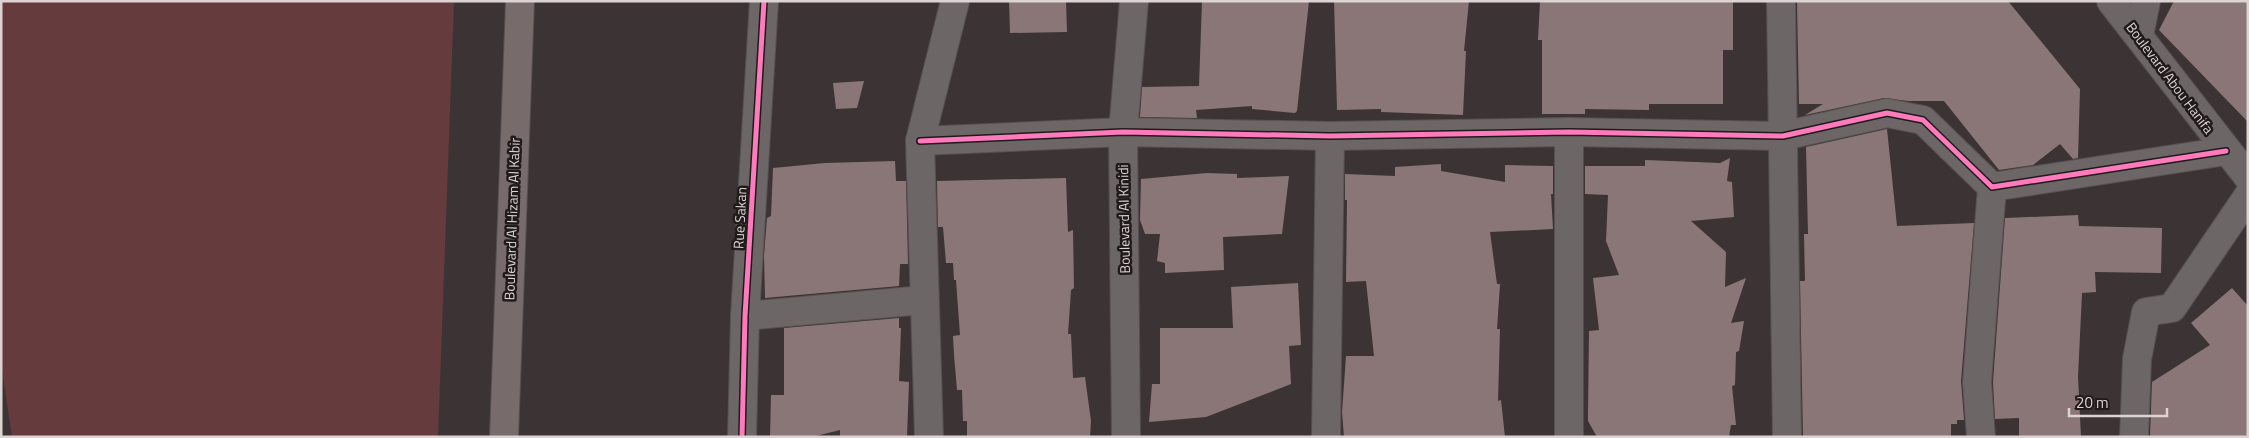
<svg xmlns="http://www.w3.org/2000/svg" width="2249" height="438" font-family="'Titillium Web',sans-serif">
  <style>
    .green { fill: #653b3e }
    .building { fill: #8a7677 }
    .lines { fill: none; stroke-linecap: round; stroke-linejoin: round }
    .minor-casing { stroke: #575050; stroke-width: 30 }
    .major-casing { stroke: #575050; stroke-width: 30 }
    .minor { stroke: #6c6666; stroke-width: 28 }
    .major { stroke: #776b6c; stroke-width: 28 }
    .cycleway-casing { stroke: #211a1a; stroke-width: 8 }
    .cycleway { stroke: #fd7abc; stroke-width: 5 }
    .labels { text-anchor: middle; stroke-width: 5; stroke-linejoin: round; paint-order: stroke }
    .street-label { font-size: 14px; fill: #ddd3d3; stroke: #211a1a }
  </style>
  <rect width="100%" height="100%" fill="#3c3434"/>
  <!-- green -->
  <path class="green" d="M 1,1 L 454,1 L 438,437 L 12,437 L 1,364 Z"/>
  <!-- building -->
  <g class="building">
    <path d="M 1009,1 L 1066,1 L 1067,32 L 1010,33 Z"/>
    <path d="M 1202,1 L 1309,1 L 1297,111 L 1295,113 L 1252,109 L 1252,106 L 1196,110 L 1197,118 L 1140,117 L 1142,87 L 1199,86 Z"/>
    <path d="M 1334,1 L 1469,1 L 1464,51 L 1466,51 L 1463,115 L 1381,112 L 1381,109 L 1337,110 Z"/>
    <path d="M 1540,1 L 1733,1 L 1733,50 L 1723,50 L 1723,104 L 1649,104 L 1649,110 L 1585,109 L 1585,114 L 1542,114 L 1542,40 L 1538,40 Z"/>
    <path d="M 1797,1 L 2008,1 L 2080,89 L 2078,158 L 2073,159 L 2060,144 L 2033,165 L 1999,170 L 1944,101 L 1908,101 L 1884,98 L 1805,115 L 1823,104 L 1799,104 Z"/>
    <path d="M 2174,1 L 2248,1 L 2248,122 L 2159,30 Z"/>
    <path d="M 864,81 L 857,108 L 836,109 L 833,83 Z"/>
    <path d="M 1887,129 L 1897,226 L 1974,223 L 1961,381 L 1964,420 L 1957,420 L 1957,424 L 1951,424 L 1951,437 L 1803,437 L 1800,281 L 1805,281 L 1804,234 L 1808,234 L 1806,147 Z"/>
    <path d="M 1730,158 L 1727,181 L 1732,182 L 1734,217 L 1691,221 L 1726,252 L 1725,287 L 1746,278 L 1731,323 L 1744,321 L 1739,351 L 1736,352 L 1735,385 L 1732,386 L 1736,425 L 1731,425 L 1729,437 L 1597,437 L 1588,421 L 1588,414 L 1589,331 L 1599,330 L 1593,278 L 1619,275 L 1606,241 L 1608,195 L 1585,194 L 1585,166 L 1645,166 L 1645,160 L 1720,163 Z"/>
    <path d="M 895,161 L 896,181 L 906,181 L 908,264 L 900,264 L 899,286 L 765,298 L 764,256 L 767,218 L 771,216 L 773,168 L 825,163 Z"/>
    <path d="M 1441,164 L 1441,171 L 1505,182 L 1505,165 L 1553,166 L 1553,194 L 1551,194 L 1553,229 L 1490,232 L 1497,284 L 1500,284 L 1497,329 L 1500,329 L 1498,401 L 1501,400 L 1505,437 L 1344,437 L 1342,412 L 1346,356 L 1374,356 L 1366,281 L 1346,282 L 1347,200 L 1345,200 L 1345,174 L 1395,176 L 1395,167 Z"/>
    <path d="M 1207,173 L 1237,174 L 1237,178 L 1289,176 L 1282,234 L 1223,237 L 1224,270 L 1165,273 L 1165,263 L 1157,261 L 1160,234 L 1145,234 L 1140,220 L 1141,179 Z"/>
    <path d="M 1066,178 L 1068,232 L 1073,230 L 1074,288 L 1071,290 L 1068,334 L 1071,334 L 1073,378 L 1085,377 L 1091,421 L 1090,437 L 967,437 L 967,421 L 963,421 L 962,390 L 957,390 L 954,355 L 953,336 L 960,335 L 956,280 L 954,280 L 953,263 L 946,263 L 943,227 L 938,227 L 937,181 Z"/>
    <path d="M 2078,215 L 2079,226 L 2162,228 L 2161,273 L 2095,272 L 2096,292 L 2082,293 L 2078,377 L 2081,437 L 2019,437 L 2019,418 L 1995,419 L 1993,382 L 2005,218 Z"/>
    <path d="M 1298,283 L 1301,345 L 1289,346 L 1291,384 L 1206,417 L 1149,422 L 1152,384 L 1160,384 L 1160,328 L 1233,328 L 1231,287 Z"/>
    <path d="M 2232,288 L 2248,306 L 2248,437 L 2150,437 L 2152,382 L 2210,345 L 2191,323 Z"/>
    <path d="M 899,318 L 899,328 L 901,328 L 899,381 L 909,382 L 907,437 L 840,437 L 840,430 L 812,437 L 770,437 L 771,395 L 784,395 L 784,328 Z"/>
  </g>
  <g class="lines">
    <defs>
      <g id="minor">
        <path d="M 1781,1 L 1787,437"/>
        <path d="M 2111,1 L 2248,177"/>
        <path d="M 2139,36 L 2146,1"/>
        <path d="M 1569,132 L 1569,437"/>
        <path d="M 920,141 L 1123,132 L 1330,136 L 1569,132 L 1783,136 L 1887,113 L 1923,120 L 1992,187 L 2226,151"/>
        <path d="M 745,316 L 923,300"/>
        <path d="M 742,437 L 745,316 L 764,1"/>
        <path d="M 929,437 L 920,141 L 955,1"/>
        <path d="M 1126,437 L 1123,132 L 1134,1"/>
        <path d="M 1326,437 L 1330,136"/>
        <path d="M 1981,437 L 1977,382 L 1992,187"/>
        <path d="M 2134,437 L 2137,359 L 2146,312 L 2172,308 L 2248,196"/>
      </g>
      <path id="major" d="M 504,437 L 520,1"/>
    </defs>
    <!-- minor casing -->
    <use href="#minor" class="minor-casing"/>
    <!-- major casing -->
    <use href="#major" class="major-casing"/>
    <!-- minor -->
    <use href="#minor" class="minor"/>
    <!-- major -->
    <use href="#major" class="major"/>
    <defs>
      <g id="cycleway">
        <path d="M 920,141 L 1123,132 L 1330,136 L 1569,132 L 1783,136 L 1887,113 L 1923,120 L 1992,187 L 2226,151"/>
        <path d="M 742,437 L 745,316 L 764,1"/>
      </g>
    </defs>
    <!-- cycleway casing -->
    <use href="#cycleway" class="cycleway-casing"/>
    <!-- cycleway -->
    <use href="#cycleway" class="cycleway"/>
  </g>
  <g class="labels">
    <!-- street labels -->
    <g class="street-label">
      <text transform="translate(2170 78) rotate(53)" y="5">Boulevard Abou Hanifa</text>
      <text transform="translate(740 218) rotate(-87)" y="5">Rue Sakan</text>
      <text transform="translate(512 219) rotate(-88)" y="5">Boulevard Al Hizam Al Kabir</text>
      <text transform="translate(1124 219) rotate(-91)" y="5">Boulevard Al Kinidi</text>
    </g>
  </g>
  <!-- border -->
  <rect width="2249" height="438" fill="none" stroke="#ddd3d3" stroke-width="5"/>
  <!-- scale -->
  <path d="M2069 408v8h98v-8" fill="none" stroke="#ddd3d3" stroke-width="2.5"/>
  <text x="2076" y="408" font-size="15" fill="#ddd3d3" stroke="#211a1a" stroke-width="4" paint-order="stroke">20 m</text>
</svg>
